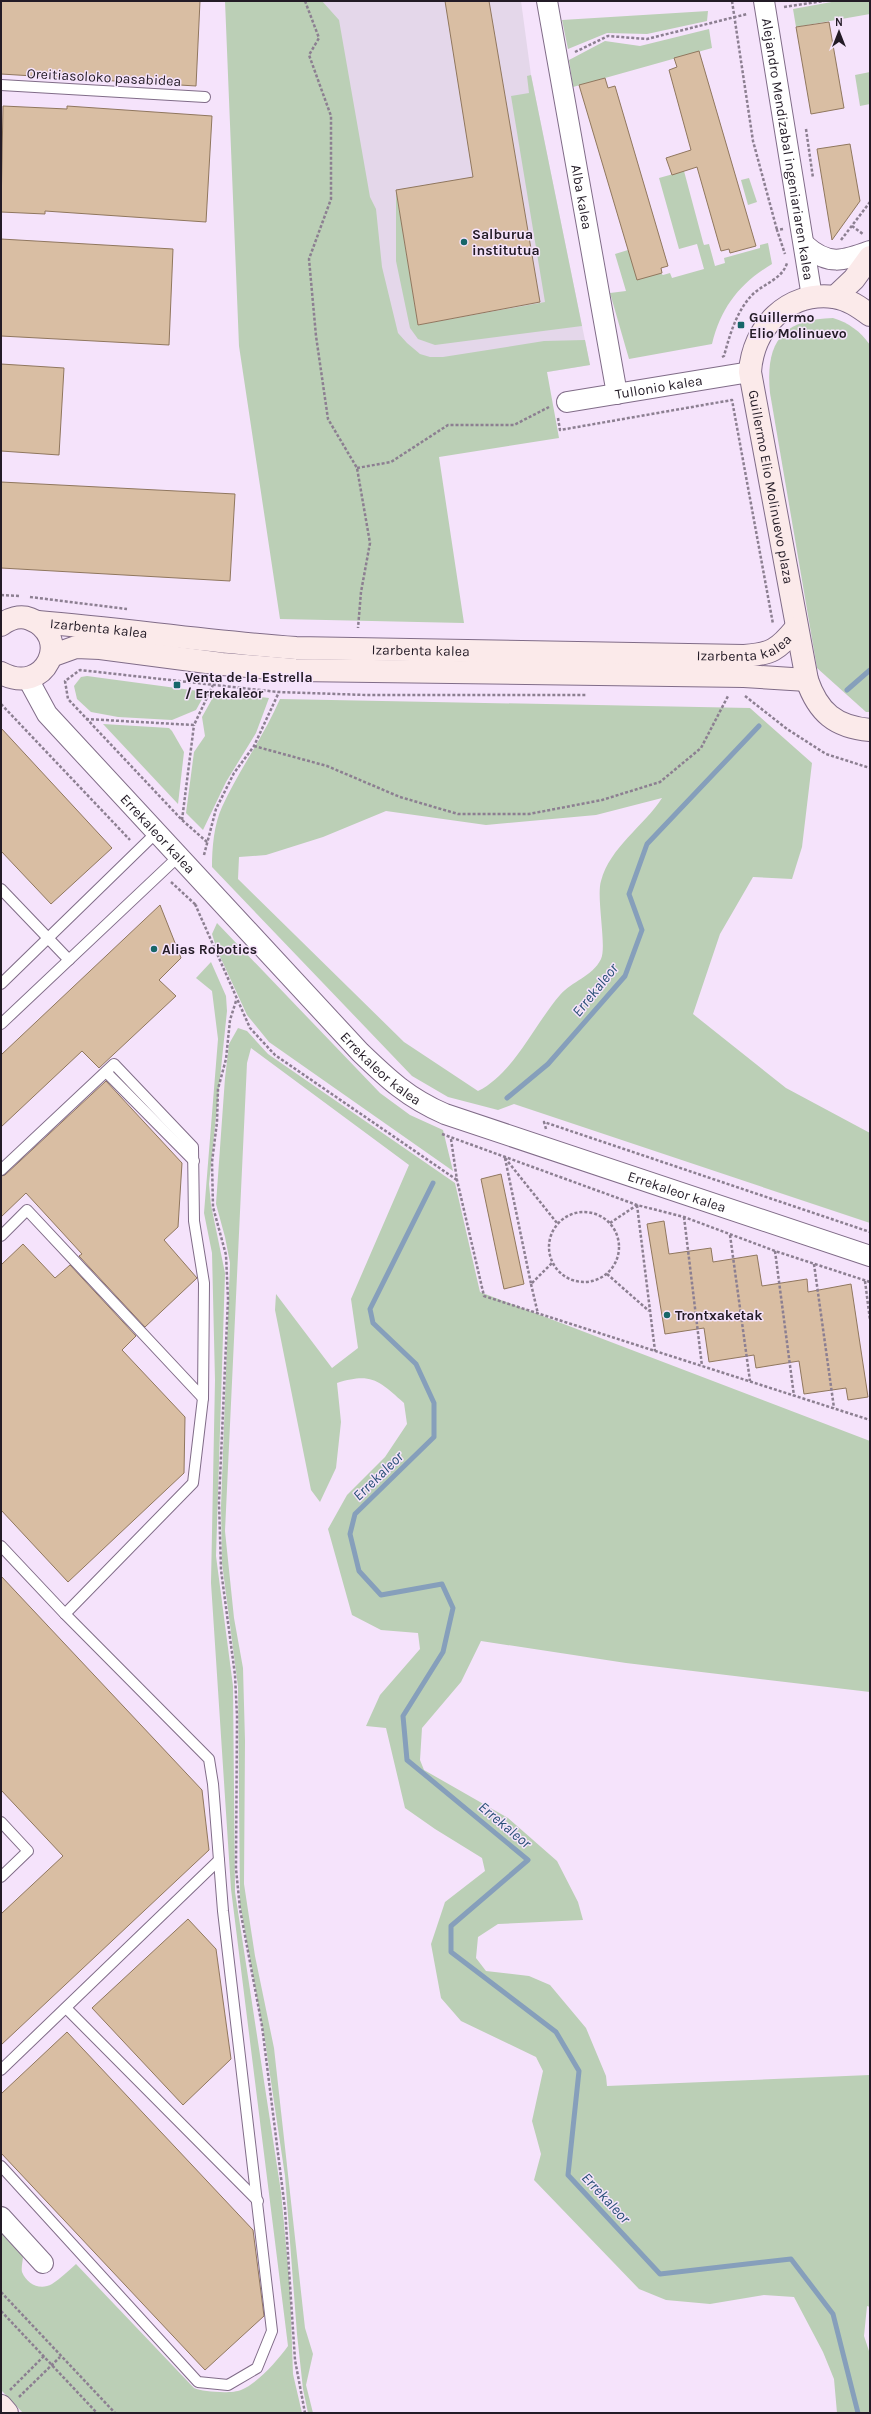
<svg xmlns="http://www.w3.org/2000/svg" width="871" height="2414" font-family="Karla,sans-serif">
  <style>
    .commercial { fill: #e4d7ea }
    .green { fill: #bbcfb6; fill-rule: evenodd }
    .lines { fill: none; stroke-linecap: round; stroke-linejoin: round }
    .stream { stroke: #869fbb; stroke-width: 5 }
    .building { fill: #d9bea3; stroke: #90775e }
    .lane-casing { stroke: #806c88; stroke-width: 12 }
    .street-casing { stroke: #806c88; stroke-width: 22 }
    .secondary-casing { stroke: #806c88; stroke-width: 24 }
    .path { stroke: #8c7f91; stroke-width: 2.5; stroke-dasharray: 3 2; stroke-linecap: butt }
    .lane { stroke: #fff; stroke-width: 10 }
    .street { stroke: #fff; stroke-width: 20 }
    .secondary { stroke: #fbeaea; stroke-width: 22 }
    .poi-dot { fill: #176669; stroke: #f5e3fb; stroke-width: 1.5 }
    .labels { text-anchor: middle; stroke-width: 3; stroke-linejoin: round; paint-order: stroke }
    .street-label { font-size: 14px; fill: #231b26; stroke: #f5e3fb }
    .poi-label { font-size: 14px; font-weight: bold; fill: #231b26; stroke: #f5e3fb; text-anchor: start }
    .water-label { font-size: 15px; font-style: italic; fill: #2a5178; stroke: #f5e3fb }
  </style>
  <rect width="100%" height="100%" fill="#f5e3fb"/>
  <!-- commercial -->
  <path class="commercial" d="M 312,1 L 521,1 L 531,75 L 590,365 L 438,390 L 409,378 Z"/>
  <!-- green -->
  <g class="green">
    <path d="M 225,1 L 322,1 L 339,20 L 370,197 L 376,209 L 382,267 L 398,333 L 407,343 L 420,354 L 430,357 L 443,357 L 544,341 L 585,340 L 590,365 L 547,372 L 559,438 L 439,457 L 464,623 L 280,619 L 239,346 Z"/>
    <path d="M 837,1 L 870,2 L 870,14 L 796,27 L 793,9 Z"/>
    <path d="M 708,11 L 707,21 L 647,34 L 607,33 L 568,49 L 562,20 Z"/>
    <path d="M 709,29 L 712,48 L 573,87 L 569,60 L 605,41 L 640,46 Z"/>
    <path d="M 870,72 L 870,104 L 860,106 L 855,75 Z"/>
    <path d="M 531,75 L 582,326 L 435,345 L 418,339 L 410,328 L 396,261 L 396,190 L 418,325 L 545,302 L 511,96 L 529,93 L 527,76 Z"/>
    <path d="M 684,171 L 703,242 L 704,245 L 709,244 L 715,266 L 725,263 L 724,258 L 760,248 L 760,245 L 768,243 L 772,264 C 740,283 721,307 712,344 L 629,359 L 610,293 L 626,291 L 615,254 L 628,250 L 663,275 L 670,273 L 672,278 L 704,269 L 697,244 L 679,249 L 659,178 Z"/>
    <path d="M 749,178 L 757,202 L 748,205 L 741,180 Z"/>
    <path d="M 833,318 C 849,323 860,331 870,345 L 870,712 L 866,712 L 817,668 L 770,393 C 765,343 782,319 833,318 Z"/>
    <path d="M 87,676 L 206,692 L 196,710 L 172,720 L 118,717 L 91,712 L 77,699 L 74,686 L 81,677 Z"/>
    <path d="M 216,692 L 269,698 L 256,733 L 226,782 L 203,830 L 186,813 L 194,752 L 205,736 L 202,717 Z"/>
    <path d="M 280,699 L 750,708 L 812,763 L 802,847 L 792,879 L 753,877 L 720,934 L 693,1014 L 786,1088 L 870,1133 L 870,1223 L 514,1104 L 498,1110 L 448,1097 L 412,1076 L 212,867 C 212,848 214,824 222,807 C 239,770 264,736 280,699 ZM 662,798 C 644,826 610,847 601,881 C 596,897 607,947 601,959 C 592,977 572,981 560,995 C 534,1025 514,1073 478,1091 L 404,1042 L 238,879 L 239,857 L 266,855 L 323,837 L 386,811 L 486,825 L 596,815 Z"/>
    <path d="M 103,724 L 169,728 L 172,731 L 184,752 L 178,804 Z"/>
    <path d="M 217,923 L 380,1093 L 410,1115 L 443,1130 L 453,1171 L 269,1042 L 247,1015 L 217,950 L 212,934 Z"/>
    <path d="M 211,962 L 226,996 L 227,1011 L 209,1184 L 211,1205 L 225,1273 L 216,1556 L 233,1686 L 235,1892 L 281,2192 L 290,2288 L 293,2374 L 302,2413 L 23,2413 L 1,2390 L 1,2233 L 23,2256 C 23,2261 21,2267 22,2272 C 27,2284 40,2291 52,2284 C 60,2279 68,2271 76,2264 L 194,2388 C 203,2392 232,2394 241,2390 C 258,2383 277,2361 288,2346 L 231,1889 L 211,1583 L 215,1380 L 212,1253 L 204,1213 L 218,1039 L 212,991 L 196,978 Z"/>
    <path d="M 238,1028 L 247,1031 L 268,1054 L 455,1183 L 480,1292 L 870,1441 L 870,1692 L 626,1663 L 481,1641 L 461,1682 L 422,1728 L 420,1760 L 424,1770 L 508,1818 L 557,1861 L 578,1902 L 583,1920 L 498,1924 L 478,1937 L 476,1958 L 486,1971 L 529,1976 L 550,1985 L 586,2028 L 606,2076 L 607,2086 L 870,2075 L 870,2307 L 867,2306 L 864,2336 L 870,2354 L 870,2413 L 837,2413 L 834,2379 L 823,2352 L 794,2297 L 764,2295 L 710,2304 L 666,2300 L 639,2289 L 534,2180 L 541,2154 L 532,2121 L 543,2071 L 536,2057 L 461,2021 L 441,1998 L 431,1944 L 445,1902 L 485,1871 L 482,1858 L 435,1829 L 405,1808 L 386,1728 L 366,1726 L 380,1695 L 420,1649 L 418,1633 L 381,1630 L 352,1615 L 328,1529 L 347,1495 L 385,1457 L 407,1424 L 404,1403 C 379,1381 372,1372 337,1383 L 341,1422 L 336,1468 L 320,1502 L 311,1490 L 275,1310 L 276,1294 L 332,1368 L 358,1348 L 351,1299 L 409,1165 L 251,1048 L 247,1063 L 225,1531 L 234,1618 L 243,1668 L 245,1741 L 244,1884 L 255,1956 L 274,2048 L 305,2328 L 313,2354 L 306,2385 L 313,2413 L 308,2413 L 303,2389 L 297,2334 L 285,2176 L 265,2041 L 240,1904 L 238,1687 L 222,1563 L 221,1506 L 230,1263 L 225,1237 L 216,1204 L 225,1078 L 229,1044 Z"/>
  </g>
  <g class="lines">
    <!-- stream -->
    <g class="stream">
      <path d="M 847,690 L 870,670"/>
      <path d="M 507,1098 L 548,1064 L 625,976 L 642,930 L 629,894 L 647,844 L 759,726"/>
      <path d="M 433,1183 L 370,1309 L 373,1323 L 416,1364 L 434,1403 L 434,1437 L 355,1514 L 350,1534 L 359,1571 L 381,1595 L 442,1584 L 453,1608 L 443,1652 L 403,1716 L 407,1760 L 528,1860 L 451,1926 L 451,1952 L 556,2032 L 579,2071 L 568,2175 L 660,2274 L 791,2259 L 833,2314 L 858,2413"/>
    </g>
  </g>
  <!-- building -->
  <g class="building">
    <path d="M 1,1 L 200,1 L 196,86 L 1,74 Z"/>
    <path d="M 445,1 L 489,1 L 540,302 L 418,325 L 396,190 L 473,177 Z"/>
    <path d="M 829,22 L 844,108 L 811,114 L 796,27 Z"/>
    <path d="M 699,51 L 756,246 L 730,253 L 729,249 L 721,251 L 697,167 L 672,175 L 666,158 L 691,150 L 669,70 L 677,67 L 674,58 Z"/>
    <path d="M 605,78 L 608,88 L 615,86 L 668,266 L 661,268 L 662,273 L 637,280 L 579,85 Z"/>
    <path d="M 3,106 L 67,109 L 67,106 L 212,116 L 206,222 L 45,211 L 45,214 L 1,212 Z"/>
    <path d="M 850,144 L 860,201 L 832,240 L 817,149 Z"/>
    <path d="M 1,239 L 173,249 L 169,345 L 1,336 Z"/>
    <path d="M 1,364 L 64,368 L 59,455 L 1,451 Z"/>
    <path d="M 1,482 L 235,494 L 230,581 L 1,568 Z"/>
    <path d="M 1,728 L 112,848 L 51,904 L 1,851 Z"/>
    <path d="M 160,905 L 181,958 L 159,980 L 176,996 L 99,1068 L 82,1051 L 1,1127 L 1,1055 Z"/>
    <path d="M 106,1081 L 182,1163 L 178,1227 L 164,1240 L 197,1278 L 145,1327 L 79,1256 L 82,1254 L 26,1193 L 1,1217 L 1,1176 L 5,1175 Z"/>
    <path d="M 501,1174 L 524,1284 L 504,1289 L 481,1179 Z"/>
    <path d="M 664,1221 L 669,1254 L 711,1248 L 713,1262 L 757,1255 L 762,1286 L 807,1279 L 808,1292 L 851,1284 L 868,1397 L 848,1400 L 846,1388 L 804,1394 L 799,1361 L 756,1368 L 754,1355 L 709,1362 L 704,1328 L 665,1334 L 647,1224 Z"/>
    <path d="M 23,1244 L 55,1278 L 70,1265 L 136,1336 L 122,1350 L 185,1417 L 184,1473 L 68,1582 L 1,1510 L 1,1265 Z"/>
    <path d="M 1,1576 L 202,1790 L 209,1850 L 1,2045 L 1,1914 L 63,1856 L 1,1790 Z"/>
    <path d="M 188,1919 L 216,1949 L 231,2059 L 183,2105 L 92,2008 Z"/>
    <path d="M 67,2032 L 253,2230 L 264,2316 L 205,2370 L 1,2153 L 1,2094 Z"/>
  </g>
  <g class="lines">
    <defs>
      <g id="lane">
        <path d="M 1,85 L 205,97"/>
        <path d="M 1,889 L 69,960"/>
        <path d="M 1,984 L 157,832"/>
        <path d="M 1,1024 L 179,856"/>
        <path d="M 106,1072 L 194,1161"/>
        <path d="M 1,1170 L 114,1064 L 193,1147 L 194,1221 L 204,1283 L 203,1398 L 193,1483 L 65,1614 L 1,1546"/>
        <path d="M 1,1236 L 27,1210 L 203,1398"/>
        <path d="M 1,1822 L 28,1851 L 1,1877"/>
        <path d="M 66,2008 L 258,2201"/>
        <path d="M 1,2070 L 219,1860"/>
        <path d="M 1,2166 L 198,2382 L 228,2385 L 257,2368 L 272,2331 L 223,1911 L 213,1784 L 209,1759 L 65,1614"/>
      </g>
      <g id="street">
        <path id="s1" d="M 547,1 L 617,394"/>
        <path id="s2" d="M 764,1 L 812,297"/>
        <path d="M 805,245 C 828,266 843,261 870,251"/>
        <path id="s3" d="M 567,402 L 750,372"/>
        <path id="s4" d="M 28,679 L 47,714 L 360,1052 C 388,1079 408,1098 445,1114 L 870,1256"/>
        <path d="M 1,2217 L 43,2263"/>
      </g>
      <g id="secondary">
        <path d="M 835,297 L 854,279 L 870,257"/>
        <path id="s5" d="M 870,315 C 859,307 848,299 834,297 C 787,291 753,328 750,372 L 807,680 C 818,712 835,727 870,730"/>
        <path id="s6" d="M 38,622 C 124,629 209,642 296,648 L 744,656 C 771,654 778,650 796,628"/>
        <path d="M 1,625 C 9,619 20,615 30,619 C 73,636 46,697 1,673"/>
        <path d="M 51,656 L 76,647 L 100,648 L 222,664 L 295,670 L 744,676 L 807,680"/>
        <path d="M 1,2406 L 7,2413"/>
      </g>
    </defs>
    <!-- lane casing -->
    <use href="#lane" class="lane-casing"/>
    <!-- street casing -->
    <use href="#street" class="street-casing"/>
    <!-- secondary casing -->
    <use href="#secondary" class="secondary-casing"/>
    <!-- path -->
    <g class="path">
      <path d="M 305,1 L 319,38 L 309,55 L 331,116 L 331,199 L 309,259 L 316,336 L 328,419 L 357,468 L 370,543 L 361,592 L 358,628"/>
      <path d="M 732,1 L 753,141 L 777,230"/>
      <path d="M 784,7 L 824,1"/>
      <path d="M 575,52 L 608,36 L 647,39 L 747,14"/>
      <path d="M 806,129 L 813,178"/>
      <path d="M 852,226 L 863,234"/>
      <path d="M 783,229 L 777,230 L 785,254"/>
      <path d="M 841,240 L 870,202"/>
      <path d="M 722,357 L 724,356 C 730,334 736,313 751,296 C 762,284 782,280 787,263"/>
      <path d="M 558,418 L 560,430 L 732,400 L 773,624"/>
      <path d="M 357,468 L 391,462 L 448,425 L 514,425 L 549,407"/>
      <path d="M 1,595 L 19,596"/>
      <path d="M 30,597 L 127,609"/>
      <path d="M 745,696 L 787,729 L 826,754 L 870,768"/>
      <path d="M 1,704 L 130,840"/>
      <path d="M 86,719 L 194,725 L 213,685"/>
      <path d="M 254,746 L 327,766 L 400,797 L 458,814 L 529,814 L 602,800 L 660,782 L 701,748 L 728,696"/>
      <path d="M 182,820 L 194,725"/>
      <path d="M 207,842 L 182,820 L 68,699 L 65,681 L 80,670 L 278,692 L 366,695 L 587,695"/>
      <path d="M 204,855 L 216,809 L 234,773 L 254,746 L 279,692"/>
      <path d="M 171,882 L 197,906"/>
      <path d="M 195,904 L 250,1028 L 275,1055 L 457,1180"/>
      <path d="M 236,1001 L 230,1020 L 226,1059 L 218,1089 L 217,1122 L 212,1162 L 213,1207 L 226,1255 L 228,1299 L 219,1502 L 221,1570 L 235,1675 L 237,1716 L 236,1869 L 240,1909 L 262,2026 L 285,2209 L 295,2360 L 305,2413"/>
      <path d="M 546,1129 L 544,1122 L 870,1232"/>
      <path d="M 442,1134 L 637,1205 L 684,1217 L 775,1251 L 870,1282"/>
      <path d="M 451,1139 L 457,1180 L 484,1296 L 870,1420"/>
      <path d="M 505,1158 L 531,1284 L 552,1263"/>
      <path d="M 505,1158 L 557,1223"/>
      <path d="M 637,1205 L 655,1351"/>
      <circle cx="584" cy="1247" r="35"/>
      <path d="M 684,1217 L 702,1366"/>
      <path d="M 610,1223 L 637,1205"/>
      <path d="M 730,1235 L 750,1381"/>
      <path d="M 775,1251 L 794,1396"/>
      <path d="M 814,1264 L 834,1408"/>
      <path d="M 607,1274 L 649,1311"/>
      <path d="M 865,1281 L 870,1320"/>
      <path d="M 531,1284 L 538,1314"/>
      <path d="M 1,2292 L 115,2413"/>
      <path d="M 1,2311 L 97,2413"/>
      <path d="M 10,2390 L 44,2356"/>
      <path d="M 19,2397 L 60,2357"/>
    </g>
    <!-- lane -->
    <use href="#lane" class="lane"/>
    <!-- street -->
    <use href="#street" class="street"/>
    <!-- secondary -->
    <use href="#secondary" class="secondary"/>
  </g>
  <!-- markers -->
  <g class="poi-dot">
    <circle cx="464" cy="242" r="4"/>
    <rect x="737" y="321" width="8" height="8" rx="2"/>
    <rect x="173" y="681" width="8" height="8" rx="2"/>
    <circle cx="154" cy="949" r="4"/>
    <circle cx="667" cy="1315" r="4"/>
  </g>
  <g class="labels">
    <!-- street labels -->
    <g class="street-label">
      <text transform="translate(104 77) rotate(3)" y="5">Oreitiasoloko pasabidea</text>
      <text dy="5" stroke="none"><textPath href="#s2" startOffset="150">Alejandro Mendizabal ingeniariaren kalea</textPath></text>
      <text dy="5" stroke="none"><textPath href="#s1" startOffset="199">Alba kalea</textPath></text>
      <text dy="5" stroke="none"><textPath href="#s3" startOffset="93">Tullonio kalea</textPath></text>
      <text dy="5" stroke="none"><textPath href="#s5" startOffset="284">Guillermo Elio Molinuevo plaza</textPath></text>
      <text dy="5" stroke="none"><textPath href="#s6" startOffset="61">Izarbenta kalea</textPath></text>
      <text dy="5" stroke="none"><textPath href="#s6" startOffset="709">Izarbenta kalea</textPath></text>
      <text dy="5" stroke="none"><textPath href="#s6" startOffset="384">Izarbenta kalea</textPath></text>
      <text dy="5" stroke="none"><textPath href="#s4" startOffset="203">Errekaleor kalea</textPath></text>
      <text dy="5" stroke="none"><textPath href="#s4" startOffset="527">Errekaleor kalea</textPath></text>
      <text dy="5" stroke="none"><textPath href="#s4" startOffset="851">Errekaleor kalea</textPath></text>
    </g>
    <!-- poi labels -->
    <g class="poi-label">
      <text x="472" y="239">Salburua<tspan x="472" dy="16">institutua</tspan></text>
      <text x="749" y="322">Guillermo<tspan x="749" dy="16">Elio Molinuevo</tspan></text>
      <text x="185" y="682">Venta de la Estrella<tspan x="185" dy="16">/ Errekaleor</tspan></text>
      <text x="162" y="954">Alias Robotics</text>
      <text x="675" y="1320">Trontxaketak</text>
    </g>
    <!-- water labels -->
    <g class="water-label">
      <text transform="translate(595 990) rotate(-51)" y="5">Errekaleor</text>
      <text transform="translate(378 1476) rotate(-44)" y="5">Errekaleor</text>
      <text transform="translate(505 1825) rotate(40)" y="5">Errekaleor</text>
      <text transform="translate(606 2198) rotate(47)" y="5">Errekaleor</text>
    </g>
  </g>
  <!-- border -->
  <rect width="871" height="2414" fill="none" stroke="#231b26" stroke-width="4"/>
  <!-- north arrow -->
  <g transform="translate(839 32)" stroke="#f5e3fb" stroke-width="3" paint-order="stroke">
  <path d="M0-3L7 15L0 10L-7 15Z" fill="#231b26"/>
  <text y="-6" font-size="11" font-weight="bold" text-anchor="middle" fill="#231b26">N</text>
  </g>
</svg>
